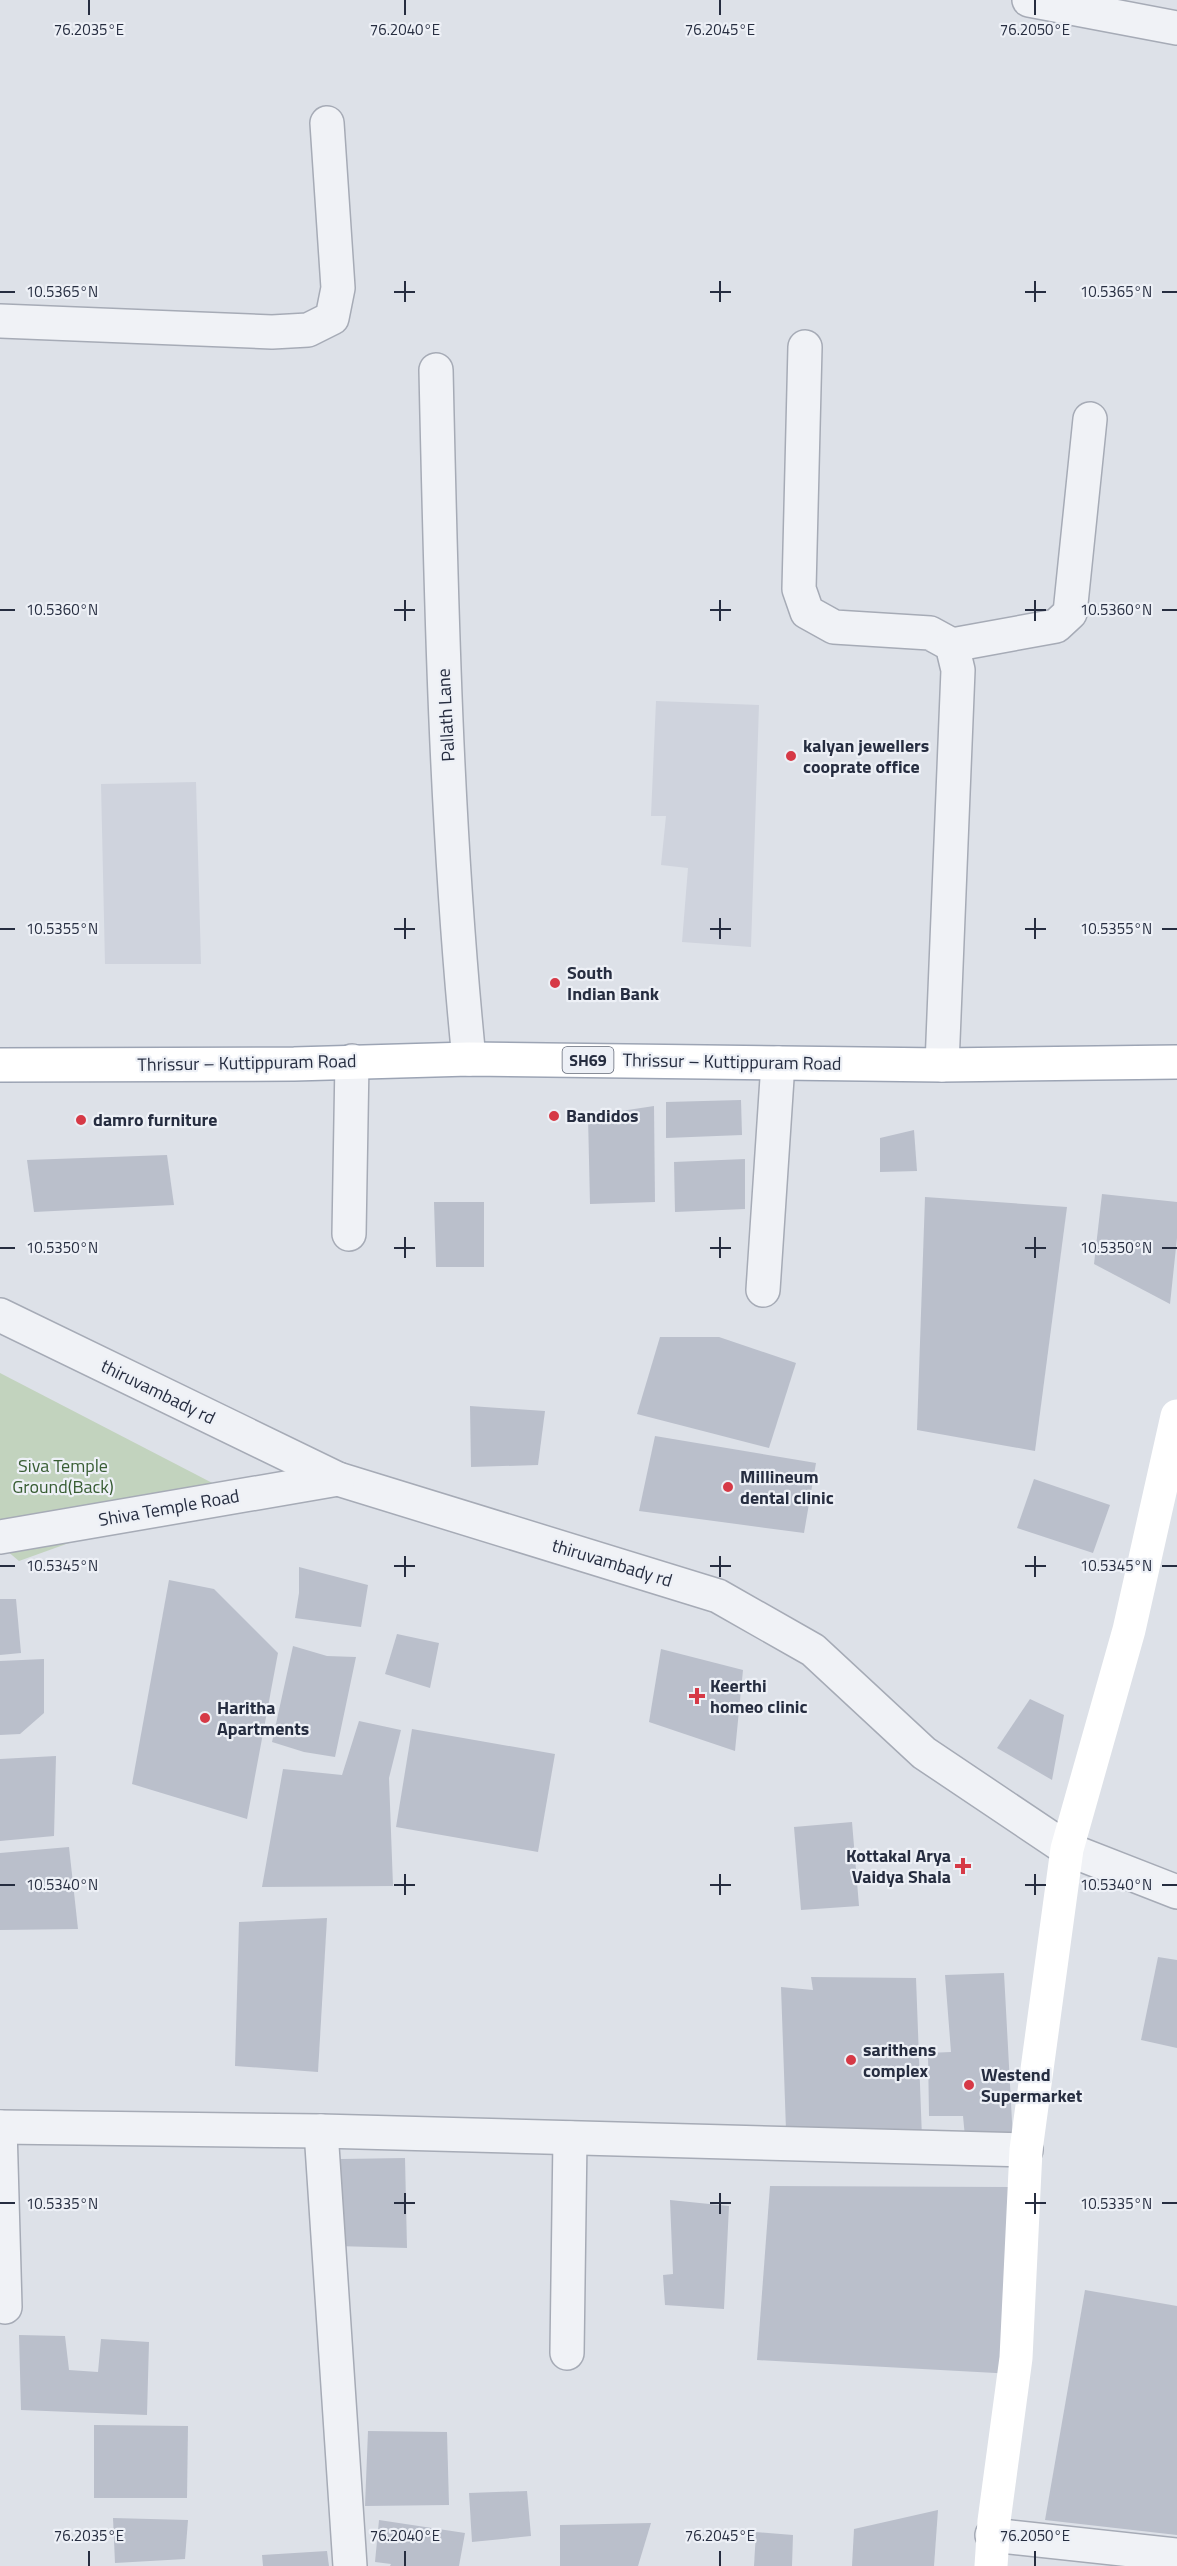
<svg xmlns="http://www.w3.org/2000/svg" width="1177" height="2566" font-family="'Titillium Web',sans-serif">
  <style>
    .built { fill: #cfd3dd }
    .green { fill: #c2d3be }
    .building { fill: #babfcb }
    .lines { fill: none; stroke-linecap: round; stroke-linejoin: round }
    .street-casing { stroke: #a6abb6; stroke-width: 36 }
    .primary-casing { stroke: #9ca4b4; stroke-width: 36 }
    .street { stroke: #f0f2f6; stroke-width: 33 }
    .secondary { stroke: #fff; stroke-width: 33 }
    .primary { stroke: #fff; stroke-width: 33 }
    .ticks { fill: none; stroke: #262d40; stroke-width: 2 }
    .poi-dot { fill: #d63946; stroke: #edf0f6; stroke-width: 2 }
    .labels { text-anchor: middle; stroke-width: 4.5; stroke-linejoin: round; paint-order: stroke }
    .shield { fill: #edf0f6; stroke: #626877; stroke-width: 1.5 }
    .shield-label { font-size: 16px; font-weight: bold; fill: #262d40 }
    .street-label { font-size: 18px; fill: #262d40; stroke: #edf0f6 }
    .poi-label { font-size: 18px; font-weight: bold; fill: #262d40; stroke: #edf0f6; text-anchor: start }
    .park-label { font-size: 18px; fill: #375c32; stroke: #edf0f6 }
    .ticks-label { font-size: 15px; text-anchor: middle; fill: #262d40; stroke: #edf0f6; stroke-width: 4.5; stroke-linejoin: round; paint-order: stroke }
  </style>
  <rect width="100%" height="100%" fill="#dde1e8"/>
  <!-- built -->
  <g class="built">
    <path d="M 656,701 L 759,705 L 751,947 L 682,942 L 688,868 L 661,865 L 666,816 L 651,816 Z"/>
    <path d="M 196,782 L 201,964 L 105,964 L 101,784 Z"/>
  </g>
  <!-- green -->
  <path class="green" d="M 0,1373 L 222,1488 L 19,1561 L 0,1545 Z"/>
  <!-- building -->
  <g class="building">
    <path d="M 741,1100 L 742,1135 L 666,1138 L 666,1102 Z"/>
    <path d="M 654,1106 L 655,1202 L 590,1204 L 588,1116 Z"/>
    <path d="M 914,1130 L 917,1171 L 880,1172 L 880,1138 Z"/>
    <path d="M 167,1155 L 174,1205 L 34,1212 L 27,1160 Z"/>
    <path d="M 745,1159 L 745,1209 L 675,1212 L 674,1162 Z"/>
    <path d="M 1102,1194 L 1177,1202 L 1177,1238 L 1170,1304 L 1094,1264 Z"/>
    <path d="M 925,1197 L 1067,1207 L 1035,1451 L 917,1430 Z"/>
    <path d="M 434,1202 L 484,1202 L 484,1267 L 436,1267 Z"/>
    <path d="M 660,1337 L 719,1337 L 796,1363 L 769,1448 L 637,1414 Z"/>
    <path d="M 470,1406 L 545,1411 L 538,1465 L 471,1467 Z"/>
    <path d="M 655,1436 L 816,1463 L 804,1533 L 639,1511 Z"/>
    <path d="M 1034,1479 L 1110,1505 L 1093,1553 L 1017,1528 Z"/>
    <path d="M 299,1567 L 368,1585 L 361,1627 L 295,1618 L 299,1593 Z"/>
    <path d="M 169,1580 L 214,1589 L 278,1653 L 247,1819 L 132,1784 Z"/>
    <path d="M 0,1599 L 16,1599 L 21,1653 L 0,1655 Z"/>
    <path d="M 397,1634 L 439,1643 L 430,1688 L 385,1674 Z"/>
    <path d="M 293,1646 L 327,1656 L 356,1657 L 335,1757 L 304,1752 L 272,1742 Z"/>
    <path d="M 661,1649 L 743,1670 L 735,1751 L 649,1722 Z"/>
    <path d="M 44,1659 L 44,1713 L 20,1734 L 0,1735 L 0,1661 Z"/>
    <path d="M 1030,1699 L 1064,1715 L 1052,1780 L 997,1748 Z"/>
    <path d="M 359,1721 L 401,1730 L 389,1778 L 393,1886 L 262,1887 L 283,1769 L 342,1775 Z"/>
    <path d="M 412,1729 L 555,1754 L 538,1852 L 396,1827 Z"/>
    <path d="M 56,1756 L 54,1836 L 0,1841 L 0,1759 Z"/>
    <path d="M 852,1822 L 859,1906 L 801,1910 L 794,1827 Z"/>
    <path d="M 69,1847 L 78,1929 L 0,1930 L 0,1853 Z"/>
    <path d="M 327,1918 L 318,2072 L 235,2066 L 239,1922 Z"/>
    <path d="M 1158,1957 L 1177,1960 L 1177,2048 L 1141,2040 Z"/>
    <path d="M 1004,1973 L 1013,2140 L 965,2137 L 963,2116 L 929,2116 L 928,2053 L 951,2052 L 945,1975 Z"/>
    <path d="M 811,1977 L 916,1978 L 922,2138 L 786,2130 L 781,1987 L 813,1990 Z"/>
    <path d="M 405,2158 L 407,2248 L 336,2246 L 341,2159 Z"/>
    <path d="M 770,2186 L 1009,2187 L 1014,2374 L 757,2360 Z"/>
    <path d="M 670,2200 L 729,2206 L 724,2309 L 665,2305 L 663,2275 L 673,2274 Z"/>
    <path d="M 1085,2290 L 1177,2306 L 1177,2535 L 1045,2520 Z"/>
    <path d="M 19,2335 L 65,2336 L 69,2370 L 98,2372 L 101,2339 L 149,2342 L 147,2415 L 21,2410 Z"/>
    <path d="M 94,2425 L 188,2426 L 187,2498 L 94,2498 Z"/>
    <path d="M 368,2431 L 447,2432 L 449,2505 L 365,2506 Z"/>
    <path d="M 527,2491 L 531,2536 L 472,2542 L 469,2493 Z"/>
    <path d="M 938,2510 L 934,2566 L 852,2566 L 854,2529 Z"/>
    <path d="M 113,2518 L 188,2520 L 185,2559 L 115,2563 Z"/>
    <path d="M 379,2520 L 465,2533 L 459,2566 L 390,2566 L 391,2564 L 375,2562 Z"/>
    <path d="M 651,2523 L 638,2566 L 560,2566 L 560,2525 Z"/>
    <path d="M 756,2532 L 793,2535 L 792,2566 L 754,2566 Z"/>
    <path d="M 327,2551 L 329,2566 L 263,2566 L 262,2555 Z"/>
  </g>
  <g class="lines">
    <defs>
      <g id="street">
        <path d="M 1029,0 L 1177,28"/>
        <path d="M 0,321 L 272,332 L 308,330 L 332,318 L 338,288 L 327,123"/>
        <path d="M 805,347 L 799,589 L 807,612 L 834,627 L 930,633 L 952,645 L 958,670 L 942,1065"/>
        <path d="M 436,370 C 441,600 446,830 469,1059"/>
        <path d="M 952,645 L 1056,626 L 1070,613 L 1090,419"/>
        <path d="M 349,1234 L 352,1061"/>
        <path d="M 763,1290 L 778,1063"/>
        <path d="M 0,1315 L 338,1479 L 718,1596 L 813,1650 L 924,1753 L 1067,1849 L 1177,1892"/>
        <path d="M 0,1537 L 338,1479"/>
        <path d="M 0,2127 L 321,2131 L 1026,2150"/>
        <path d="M 0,2127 L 5,2307"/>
        <path d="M 321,2131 L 350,2566"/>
        <path d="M 567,2353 L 570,2138"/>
        <path d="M 992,2535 L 1177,2555"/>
      </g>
      <path id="primary" d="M 0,1065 L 294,1064 L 469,1059 L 942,1065 L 1177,1062"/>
    </defs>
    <!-- street casing -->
    <use href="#street" class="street-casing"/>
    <!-- primary casing -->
    <use href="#primary" class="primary-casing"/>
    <!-- street -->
    <use href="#street" class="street"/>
    <!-- secondary -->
    <path class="secondary" d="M 991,2566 L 994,2521 L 1016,2358 L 1026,2150 L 1067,1849 L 1129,1630 L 1177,1416"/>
    <!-- primary -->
    <use href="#primary" class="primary"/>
  </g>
  <!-- ticks -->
  <path class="ticks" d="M 89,0 L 89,15M 405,0 L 405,15M 720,0 L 720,15M 1035,0 L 1035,15M 405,281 L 405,302M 720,281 L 720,302M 1035,281 L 1035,302M 0,292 L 15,292M 394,292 L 415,292M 710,292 L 731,292M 1025,292 L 1046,292M 1162,292 L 1177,292M 405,600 L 405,621M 720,600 L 720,621M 1035,600 L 1035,621M 0,610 L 15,610M 394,610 L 415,610M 710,610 L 731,610M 1025,610 L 1046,610M 1162,610 L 1177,610M 405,918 L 405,939M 720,918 L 720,939M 1035,918 L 1035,939M 0,929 L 15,929M 394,929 L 415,929M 710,929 L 731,929M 1025,929 L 1046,929M 1162,929 L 1177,929M 405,1237 L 405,1258M 720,1237 L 720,1258M 1035,1237 L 1035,1258M 0,1248 L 15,1248M 394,1248 L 415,1248M 710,1248 L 731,1248M 1025,1248 L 1046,1248M 1162,1248 L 1177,1248M 405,1556 L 405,1577M 720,1556 L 720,1577M 1035,1556 L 1035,1577M 0,1566 L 15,1566M 394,1566 L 415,1566M 710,1566 L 731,1566M 1025,1566 L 1046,1566M 1162,1566 L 1177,1566M 405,1874 L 405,1895M 720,1874 L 720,1895M 1035,1874 L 1035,1895M 0,1885 L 15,1885M 394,1885 L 415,1885M 710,1885 L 731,1885M 1025,1885 L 1046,1885M 1162,1885 L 1177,1885M 405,2193 L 405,2214M 720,2193 L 720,2214M 1035,2193 L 1035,2214M 0,2203 L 15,2203M 394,2203 L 415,2203M 710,2203 L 731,2203M 1025,2203 L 1046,2203M 1162,2203 L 1177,2203M 89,2551 L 89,2566M 405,2551 L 405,2566M 720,2551 L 720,2566M 1035,2551 L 1035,2566"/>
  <!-- markers -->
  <g class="poi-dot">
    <circle cx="791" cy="756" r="6"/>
    <circle cx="555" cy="983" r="6"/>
    <circle cx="554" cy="1116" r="6"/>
    <circle cx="81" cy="1120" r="6"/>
    <circle cx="728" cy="1487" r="6"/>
    <path d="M694 1687h6v6h6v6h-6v6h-6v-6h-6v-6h6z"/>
    <circle cx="205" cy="1718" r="6"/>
    <path d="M960 1857h6v6h6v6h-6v6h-6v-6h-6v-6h6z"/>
    <circle cx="851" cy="2060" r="6"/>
    <circle cx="969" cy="2085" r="6"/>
  </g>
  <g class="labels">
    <!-- shield labels -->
    <rect class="shield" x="562.5" y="1047" width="51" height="26" rx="4.5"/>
    <g class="shield-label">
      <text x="588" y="1066">SH69</text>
    </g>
    <!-- street labels -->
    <g class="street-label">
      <text transform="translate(446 715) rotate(-93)" y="6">Pallath Lane</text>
      <text transform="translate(732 1062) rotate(1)" y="6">Thrissur – Kuttippuram Road</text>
      <text transform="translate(247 1063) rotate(-1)" y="6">Thrissur – Kuttippuram Road</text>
      <text transform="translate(158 1392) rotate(26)" y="6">thiruvambady rd</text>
      <text transform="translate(169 1508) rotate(-10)" y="6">Shiva Temple Road</text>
      <text transform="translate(612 1563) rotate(17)" y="6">thiruvambady rd</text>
    </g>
    <!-- poi labels -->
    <g class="poi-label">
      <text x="803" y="752">kalyan jewellers<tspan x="803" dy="21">cooprate office</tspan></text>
      <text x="567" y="979">South<tspan x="567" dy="21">Indian Bank</tspan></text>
      <text x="566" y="1122">Bandidos</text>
      <text x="93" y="1126">damro furniture</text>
      <text x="740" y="1483">Millineum<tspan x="740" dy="21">dental clinic</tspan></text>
      <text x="710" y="1692">Keerthi<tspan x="710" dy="21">homeo clinic</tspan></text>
      <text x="217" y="1714">Haritha<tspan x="217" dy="21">Apartments</tspan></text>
      <text x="951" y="1862" text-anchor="end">Kottakal Arya<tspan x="951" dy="21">Vaidya Shala</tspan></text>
      <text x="863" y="2056">sarithens<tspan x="863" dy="21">complex</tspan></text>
      <text x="981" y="2081">Westend<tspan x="981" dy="21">Supermarket</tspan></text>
    </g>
    <!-- park labels -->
    <g class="park-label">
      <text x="63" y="1472">Siva Temple<tspan x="63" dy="21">Ground(Back)</tspan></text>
    </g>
  </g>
  <g class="ticks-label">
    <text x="89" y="35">76.2035°E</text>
    <text x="405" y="35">76.2040°E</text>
    <text x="720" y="35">76.2045°E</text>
    <text x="1035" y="35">76.2050°E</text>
    <text x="62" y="297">10.5365°N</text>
    <text x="1116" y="297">10.5365°N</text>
    <text x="62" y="615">10.5360°N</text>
    <text x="1116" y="615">10.5360°N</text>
    <text x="62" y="934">10.5355°N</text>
    <text x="1116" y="934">10.5355°N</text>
    <text x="62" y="1253">10.5350°N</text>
    <text x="1116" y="1253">10.5350°N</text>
    <text x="62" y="1571">10.5345°N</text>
    <text x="1116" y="1571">10.5345°N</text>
    <text x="62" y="1890">10.5340°N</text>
    <text x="1116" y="1890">10.5340°N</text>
    <text x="62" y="2209">10.5335°N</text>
    <text x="1116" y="2209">10.5335°N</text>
    <text x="89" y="2541">76.2035°E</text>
    <text x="405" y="2541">76.2040°E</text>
    <text x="720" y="2541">76.2045°E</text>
    <text x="1035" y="2541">76.2050°E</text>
  </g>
</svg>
